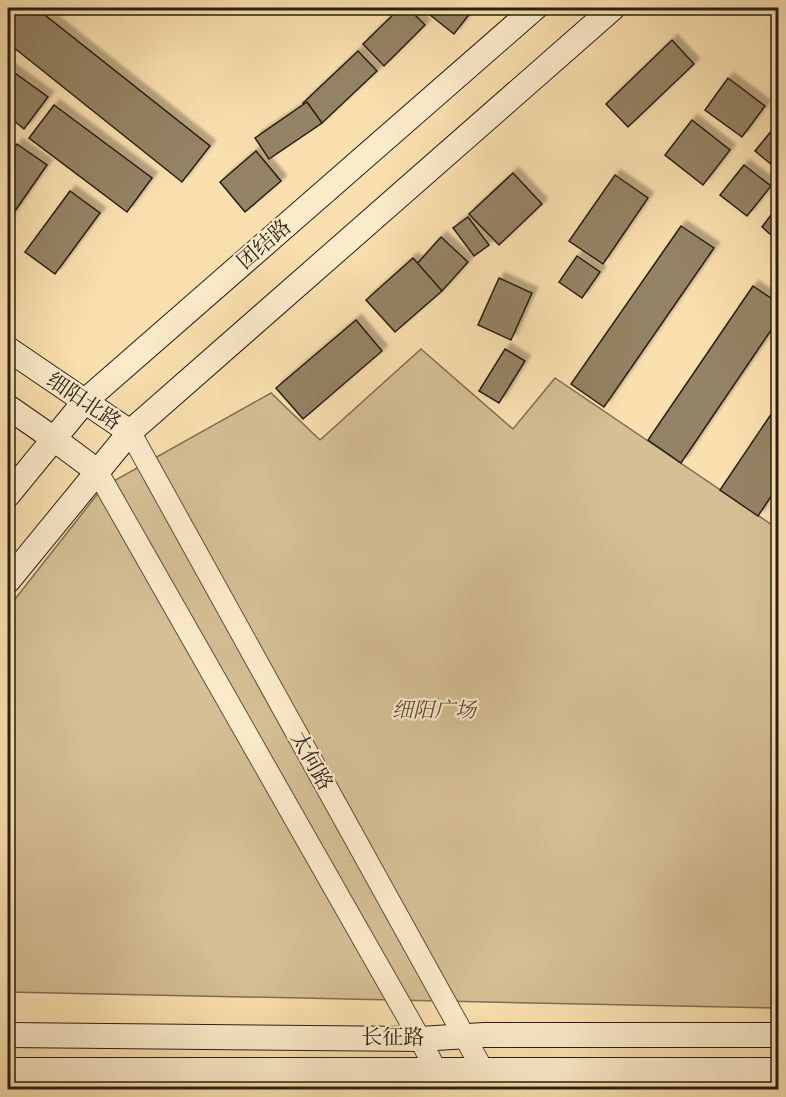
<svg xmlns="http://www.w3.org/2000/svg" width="786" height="1097" font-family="Vollkorn,'Noto Serif SC',serif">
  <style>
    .green { fill: #d6bf95; stroke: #7f6e54; stroke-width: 1.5 }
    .building { fill: #958365; stroke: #281e14; stroke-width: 1.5; filter: url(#shadow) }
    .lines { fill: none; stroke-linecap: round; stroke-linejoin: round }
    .tertiary-casing { stroke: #5c4e3b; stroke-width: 23 }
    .secondary-casing { stroke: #281e14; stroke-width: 26 }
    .tertiary { stroke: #fcebcb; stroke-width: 21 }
    .secondary { stroke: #fcebcb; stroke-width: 24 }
    .labels { text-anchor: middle; stroke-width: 4.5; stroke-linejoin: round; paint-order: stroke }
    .street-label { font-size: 21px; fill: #281e14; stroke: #fcebcb }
    .park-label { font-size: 21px; font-style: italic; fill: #5c4e3b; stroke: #fcebcb }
  </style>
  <defs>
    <filter id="shadow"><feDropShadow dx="5.5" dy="-5.5" stdDeviation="1.5" flood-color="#0004"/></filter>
  </defs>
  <rect width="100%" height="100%" fill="#fae0af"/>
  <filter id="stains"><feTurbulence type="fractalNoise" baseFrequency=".00333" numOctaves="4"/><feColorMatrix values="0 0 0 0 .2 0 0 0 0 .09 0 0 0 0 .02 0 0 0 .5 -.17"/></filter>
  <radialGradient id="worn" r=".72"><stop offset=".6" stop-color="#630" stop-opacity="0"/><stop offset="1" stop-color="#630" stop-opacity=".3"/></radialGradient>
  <!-- green -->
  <path class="green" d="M 421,349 L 513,429 L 555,378 L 778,529 L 778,1008 L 8,992 L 8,608 L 103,487 L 271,393 L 320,440 Z"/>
  <!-- building -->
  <g class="building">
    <path d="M 8,8 L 36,8 L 210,146 L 182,182 L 8,43 Z"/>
    <path d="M 400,8 L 408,8 L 425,25 L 384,66 L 363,44 Z"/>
    <path d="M 436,8 L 474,8 L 454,34 L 430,15 Z"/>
    <path d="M 672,40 L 694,64 L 628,127 L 606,104 Z"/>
    <path d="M 358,51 L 377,71 L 322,123 L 303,103 Z"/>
    <path d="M 8,68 L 48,97 L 24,129 L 8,116 Z"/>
    <path d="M 728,78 L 765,106 L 742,137 L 705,110 Z"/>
    <path d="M 307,102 L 322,123 L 269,159 L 255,138 Z"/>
    <path d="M 54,105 L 152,178 L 127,212 L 29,138 Z"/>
    <path d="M 692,120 L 730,150 L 703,185 L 665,155 Z"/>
    <path d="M 778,123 L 778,170 L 755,151 Z"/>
    <path d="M 17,144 L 47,165 L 8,221 L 8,158 Z"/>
    <path d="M 256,151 L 281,181 L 245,212 L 220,182 Z"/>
    <path d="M 744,165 L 771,186 L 747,216 L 720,195 Z"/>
    <path d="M 513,173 L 542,204 L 499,245 L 469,214 Z"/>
    <path d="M 615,175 L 648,198 L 603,264 L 569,241 Z"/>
    <path d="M 70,191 L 100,213 L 55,274 L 25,252 Z"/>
    <path d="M 778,206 L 778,241 L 762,227 Z"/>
    <path d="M 468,217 L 489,245 L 474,256 L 453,228 Z"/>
    <path d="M 681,226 L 714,248 L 604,407 L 571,384 Z"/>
    <path d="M 441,237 L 468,262 L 442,291 L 415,266 Z"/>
    <path d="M 577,256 L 600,272 L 582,298 L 559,282 Z"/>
    <path d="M 413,258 L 442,291 L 395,332 L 366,300 Z"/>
    <path d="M 499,278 L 532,293 L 511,340 L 478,325 Z"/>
    <path d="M 753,286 L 778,303 L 778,320 L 681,463 L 648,440 Z"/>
    <path d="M 356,320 L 382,351 L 303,419 L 276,388 Z"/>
    <path d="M 505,349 L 525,361 L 499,403 L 479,391 Z"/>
    <path d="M 778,404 L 778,486 L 758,516 L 720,490 Z"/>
  </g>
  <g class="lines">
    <defs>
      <g id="tertiary">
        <path d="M 130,432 L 494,1090"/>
        <path d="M 97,471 L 420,1039 L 446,1090"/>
        <path d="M 261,1090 L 269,1071"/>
      </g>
      <g id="secondary">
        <path d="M 8,349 L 130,432"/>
        <path d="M 8,407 L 54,439 L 97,471"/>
        <path d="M 8,495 L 85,401 L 535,8"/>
        <path d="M 8,581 L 130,432 L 613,8"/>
        <path d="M 8,1035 L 420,1039 L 484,1035 L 778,1035"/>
        <path d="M 8,1070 L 778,1070"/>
      </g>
    </defs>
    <!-- tertiary casing -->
    <use href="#tertiary" class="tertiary-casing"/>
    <!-- secondary casing -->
    <use href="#secondary" class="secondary-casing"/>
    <!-- tertiary -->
    <use href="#tertiary" class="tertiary"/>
    <!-- secondary -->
    <use href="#secondary" class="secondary"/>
  </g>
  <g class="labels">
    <!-- street labels -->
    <g class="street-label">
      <text transform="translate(264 244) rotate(-41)" y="7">团结路</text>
      <text transform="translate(84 401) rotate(34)" y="7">细阳北路</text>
      <text transform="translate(312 761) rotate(61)" y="7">太何路</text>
      <text x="393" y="1044">长征路</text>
    </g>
    <!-- park labels -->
    <g class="park-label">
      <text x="434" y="717">细阳广场</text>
    </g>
  </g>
  <!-- margin -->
  <rect width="786" height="1097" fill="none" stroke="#fae0af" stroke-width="30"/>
  <rect x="9" y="9" width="768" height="1079" fill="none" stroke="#281e14" stroke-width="3"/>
  <rect x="15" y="15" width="756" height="1067" fill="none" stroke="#281e14" stroke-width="1.5"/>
  <rect width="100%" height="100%" filter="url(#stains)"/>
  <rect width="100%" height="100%" fill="url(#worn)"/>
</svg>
